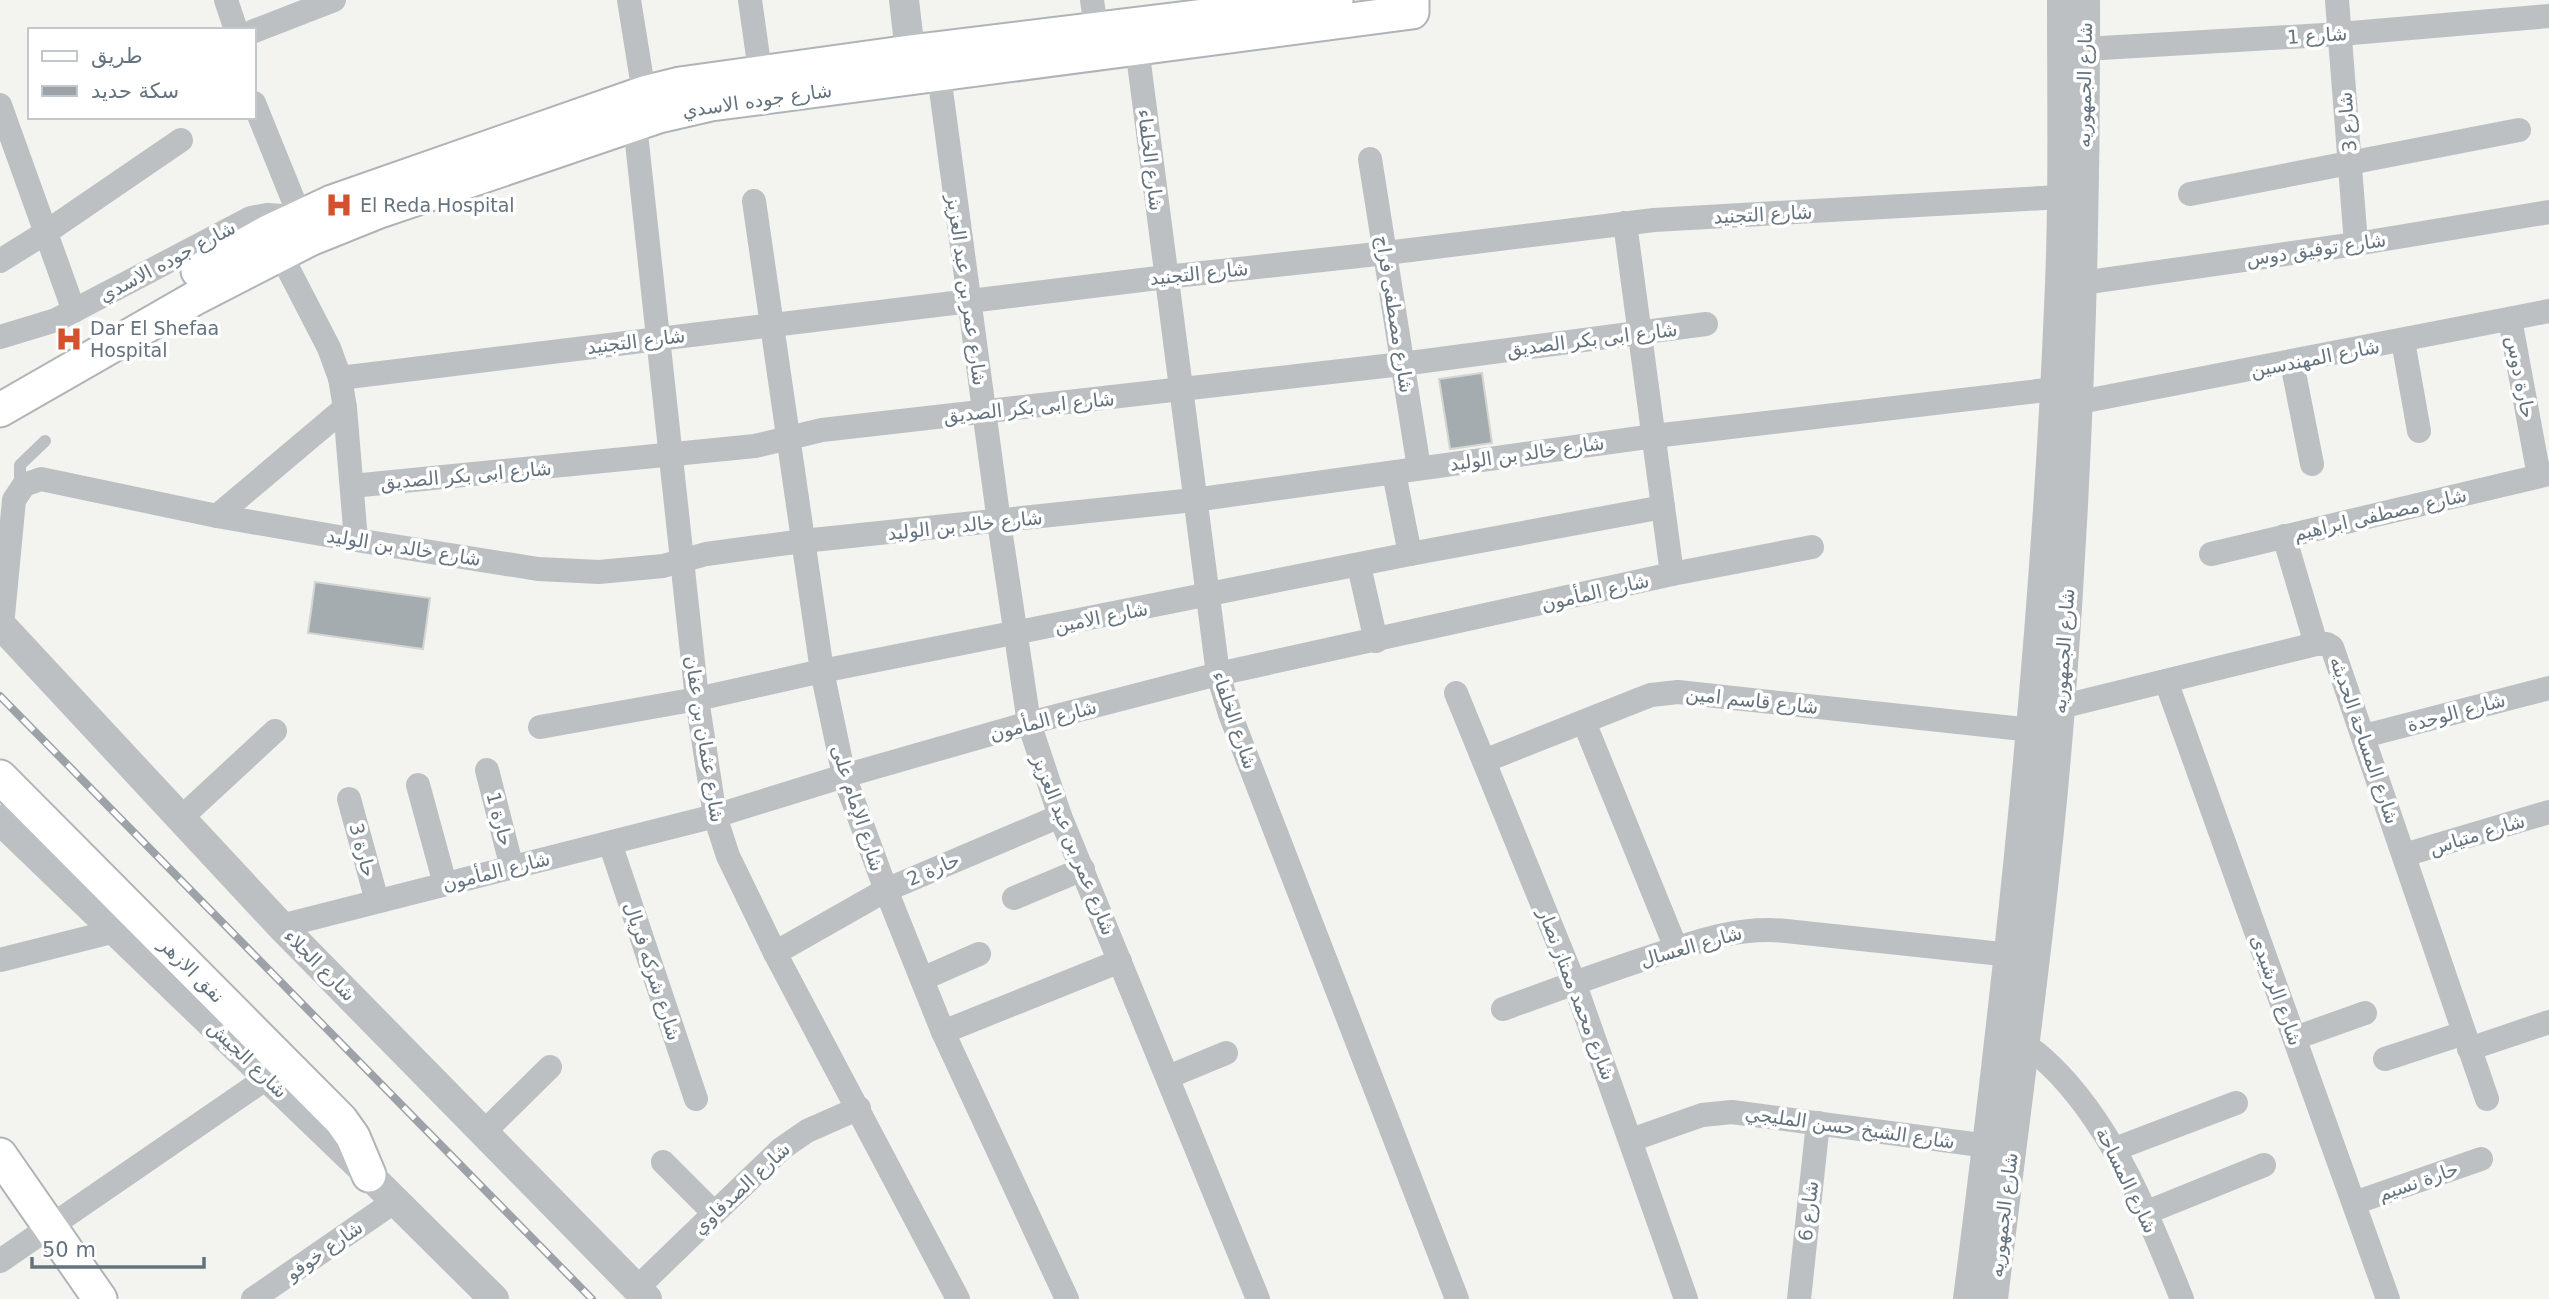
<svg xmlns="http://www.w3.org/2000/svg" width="2549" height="1299" font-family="'DejaVu Sans','Noto Naskh Arabic',sans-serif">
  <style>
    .building { fill: #a5acb0; stroke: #d4d4d2; stroke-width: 2 }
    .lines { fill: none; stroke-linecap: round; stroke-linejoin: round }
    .secondary-casing { stroke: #afb4b7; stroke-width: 37 }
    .service { stroke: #bcc0c3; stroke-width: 12 }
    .minor { stroke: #bcc0c3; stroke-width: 24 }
    .tertiary { stroke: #bcc0c3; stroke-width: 30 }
    .secondary { stroke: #fff; stroke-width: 33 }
    .rail-casing { stroke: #9ca2a7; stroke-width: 8 }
    .rail { stroke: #fff; stroke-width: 5; stroke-dasharray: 16; stroke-linecap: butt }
    .labels { text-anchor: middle; stroke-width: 7; stroke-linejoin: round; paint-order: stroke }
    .street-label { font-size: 19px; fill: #65737e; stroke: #fff }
    .poi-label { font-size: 19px; fill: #65737e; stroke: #fff; text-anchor: start }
  </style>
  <rect width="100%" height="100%" fill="#f3f3ef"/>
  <!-- building -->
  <g class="building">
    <path d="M 1482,373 L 1492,443 L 1450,449 L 1439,379 Z"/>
    <path d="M 315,582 L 430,598 L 423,649 L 308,633 Z"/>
  </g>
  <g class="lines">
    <defs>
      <g id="secondary">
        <path d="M 198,271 L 268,232 L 332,202 L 644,93 L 680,84 L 910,52 L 1336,0"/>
        <path d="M 0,410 L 197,297 L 310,239 L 377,212 L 659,116 L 711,104 L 1412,12 L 1412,0"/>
        <path d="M 0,777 L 341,1120 L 353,1137 L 369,1175"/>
        <path d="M 0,1155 L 100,1299"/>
      </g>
    </defs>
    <!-- secondary casing -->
    <use href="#secondary" class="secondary-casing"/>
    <!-- service -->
    <path class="service" d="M 24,485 L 20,479 L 20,465 L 45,441"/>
    <!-- minor -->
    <g class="minor">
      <path d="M 226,0 L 236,30"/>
      <path d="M 629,0 L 644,93"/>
      <path d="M 750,0 L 760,71"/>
      <path d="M 1092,0 L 1096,28"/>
      <path d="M 2337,0 L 2356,244"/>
      <path d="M 254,31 L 334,0"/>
      <path d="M 1135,32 L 1218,674 L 1230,714 L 1457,1299"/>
      <path d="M 2085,49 L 2340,34 L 2549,16"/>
      <path d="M 939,75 L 999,522 L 1029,723 L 1060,816 L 1258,1299"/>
      <path d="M 254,103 L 305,229"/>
      <path d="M 0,105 L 74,311"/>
      <path d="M 635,124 L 697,699 L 715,816 L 728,856 L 775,953 L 958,1299"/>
      <path d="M 1370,159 L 1419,468"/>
      <path d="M 2190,194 L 2519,130"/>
      <path d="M 754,201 L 822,671 L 844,776 L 886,890 L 943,1032 L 1067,1299"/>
      <path d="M 1625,223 L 1672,574"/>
      <path d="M 280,253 L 329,348 L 340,378 L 345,408 L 356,540"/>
      <path d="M 0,261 L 45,233 L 181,140"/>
      <path d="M 2082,283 L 2356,244 L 2549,212"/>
      <path d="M 2510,319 L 2539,476"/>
      <path d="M 0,337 L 56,320 L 251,218 L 267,215 L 298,217"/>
      <path d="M 2403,341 L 2419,431"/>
      <path d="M 2292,363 L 2312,464"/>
      <path d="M 340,378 L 1166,277 L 1386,253 L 1654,220 L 2061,197"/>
      <path d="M 2080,402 L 2549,311"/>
      <path d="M 1394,473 L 1410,554"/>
      <path d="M 352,486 L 755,446 L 822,430 L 1402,364 L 1706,324"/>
      <path d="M 217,516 L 345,408"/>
      <path d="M 2284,536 L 2316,644"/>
      <path d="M 2211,554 L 2549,474"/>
      <path d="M 1359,566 L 1376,641"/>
      <path d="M 2,626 L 14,500 L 24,485 L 41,479 L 217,516 L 356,540 L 538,569 L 599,572 L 663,566 L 706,554 L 803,541 L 1194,500 L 1654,436 L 2055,389"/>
      <path d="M 2166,681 L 2388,1299"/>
      <path d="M 1456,693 L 1574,982 L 1686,1299"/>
      <path d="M 2060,707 L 2316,644 L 2327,644 L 2332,647 L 2487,1099"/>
      <path d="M 1584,722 L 1676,948"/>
      <path d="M 540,727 L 697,699 L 822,671 L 1410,554 L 1663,507"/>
      <path d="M 2364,736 L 2549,688"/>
      <path d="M 1484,761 L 1638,700 L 1651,695 L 1678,692 L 2032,730"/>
      <path d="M 487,770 L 512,868"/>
      <path d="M 418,785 L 445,884"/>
      <path d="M 349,799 L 377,901"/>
      <path d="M 181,818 L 275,731"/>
      <path d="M 610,843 L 696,1099"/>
      <path d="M 2404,855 L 2549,812"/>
      <path d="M 1014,898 L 1083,869"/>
      <path d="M 281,926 L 715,816 L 844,776 L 1029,723 L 1218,674 L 1672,574 L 1812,547"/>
      <path d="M 775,953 L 886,890 L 1060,816"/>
      <path d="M 0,960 L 115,931"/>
      <path d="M 922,979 L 979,954"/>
      <path d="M 1503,1009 C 1552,991 1601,973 1650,957 C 1695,942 1738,926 1786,931 L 2011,955"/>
      <path d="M 943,1032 L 1120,961"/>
      <path d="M 2295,1038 L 2365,1013"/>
      <path d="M 2011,1041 C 2030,1044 2045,1060 2059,1074 C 2118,1137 2150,1220 2182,1299"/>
      <path d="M 2469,1049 L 2549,1022"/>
      <path d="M 2385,1059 L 2464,1033"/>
      <path d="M 1168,1077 L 1226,1053"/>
      <path d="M 484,1132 L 550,1067"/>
      <path d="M 1631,1140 L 1702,1115 L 1732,1112 L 1988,1146"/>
      <path d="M 2115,1149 L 2236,1103"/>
      <path d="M 663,1162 L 714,1213"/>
      <path d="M 2354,1203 L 2481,1159"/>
      <path d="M 2145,1213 L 2264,1165"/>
      <path d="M 0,1261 L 268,1077"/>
      <path d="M 637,1288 L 781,1149 L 807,1131 L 859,1108"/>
      <path d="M 253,1299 L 395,1201"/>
      <path d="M 1799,1299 L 1818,1123"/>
    </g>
    <!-- tertiary -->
    <g class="tertiary">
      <path d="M 904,0 L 910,52"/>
      <path d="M 0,624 L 281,926 L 647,1299"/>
      <path d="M 0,820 L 369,1175 L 494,1299"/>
      <path d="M 1968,1299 C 2010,970 2045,640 2059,308 C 2064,205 2062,102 2062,0"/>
      <path d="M 1993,1299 C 2016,1102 2045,905 2060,707 C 2078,471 2086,236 2085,0"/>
    </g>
    <!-- secondary -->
    <use href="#secondary" class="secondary"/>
    <defs>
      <path id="rail" d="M 0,696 L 592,1299"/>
    </defs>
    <!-- rail casing -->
    <use href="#rail" class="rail-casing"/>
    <!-- rail -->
    <use href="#rail" class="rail"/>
  </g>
  <!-- icons -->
  <defs>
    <symbol id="hospital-bare" viewBox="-9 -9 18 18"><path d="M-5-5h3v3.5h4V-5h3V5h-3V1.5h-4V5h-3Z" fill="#d4512f" stroke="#fff" stroke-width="2.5" paint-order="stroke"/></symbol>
  </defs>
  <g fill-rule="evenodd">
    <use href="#hospital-bare" x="320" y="186" width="38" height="38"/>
    <use href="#hospital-bare" x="50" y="320" width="38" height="38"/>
  </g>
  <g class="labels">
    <!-- street labels -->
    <g class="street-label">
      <text transform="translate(2317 35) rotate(-4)" y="7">شارع 1</text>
      <text transform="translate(2084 85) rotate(-89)" y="7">شارع الجمهوريه</text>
      <text transform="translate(757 100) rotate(-8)" y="7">شارع جوده الاسدي</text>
      <text transform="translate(2347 122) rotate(-95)" y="7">شارع 3</text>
      <text transform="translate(1151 160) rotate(83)" y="7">شارع الخلفاء</text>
      <text transform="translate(1763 214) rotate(-3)" y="7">شارع التجنيد</text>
      <text transform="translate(2316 249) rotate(-8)" y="7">شارع توفيق دوس</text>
      <text transform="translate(167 261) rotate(-28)" y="7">شارع جوده الاسدي</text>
      <text transform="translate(1199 273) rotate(-6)" y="7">شارع التجنيد</text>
      <text transform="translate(967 290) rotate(82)" y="7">شارع عمر بن عبد العزيز</text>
      <text transform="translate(1395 314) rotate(81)" y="7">شارع مصطفى فراج</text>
      <text transform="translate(1592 339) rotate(-7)" y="7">شارع ابى بكر الصديق</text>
      <text transform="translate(636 341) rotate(-7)" y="7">شارع التجنيد</text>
      <text transform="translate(2315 358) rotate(-11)" y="7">شارع المهندسين</text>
      <text transform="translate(2521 377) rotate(79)" y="7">حارة دوس</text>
      <text transform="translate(1029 407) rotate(-6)" y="7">شارع ابى بكر الصديق</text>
      <text transform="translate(1527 453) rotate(-8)" y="7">شارع خالد بن الوليد</text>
      <text transform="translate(466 475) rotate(-5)" y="7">شارع ابى بكر الصديق</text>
      <text transform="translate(2380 514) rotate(-13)" y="7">شارع مصطفى ابراهيم</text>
      <text transform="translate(965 525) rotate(-6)" y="7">شارع خالد بن الوليد</text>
      <text transform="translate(404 547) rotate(9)" y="7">شارع خالد بن الوليد</text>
      <text transform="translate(1595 592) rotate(-13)" y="7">شارع المأمون</text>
      <text transform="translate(1101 617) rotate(-11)" y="7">شارع الامين</text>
      <text transform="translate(2063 651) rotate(-86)" y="7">شارع الجمهوريه</text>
      <text transform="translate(1752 700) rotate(6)" y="7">شارع قاسم امين</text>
      <text transform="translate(2456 712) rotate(-15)" y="7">شارع الوحدة</text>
      <text transform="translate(1043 720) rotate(-15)" y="7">شارع المأمون</text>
      <text transform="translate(1235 720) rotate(71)" y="7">شارع الخلفاء</text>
      <text transform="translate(705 739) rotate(81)" y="7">شارع عثمان بن عفان</text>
      <text transform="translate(2365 740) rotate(71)" y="7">شارع المساحة الحديثه</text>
      <text transform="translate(858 808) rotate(72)" y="7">شارع الإمام على</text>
      <text transform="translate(500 819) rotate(75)" y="7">حارة 1</text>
      <text transform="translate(2477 834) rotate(-17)" y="7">شارع متياس</text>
      <text transform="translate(1074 845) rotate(68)" y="7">شارع عمر بن عبد العزيز</text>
      <text transform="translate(363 850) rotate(75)" y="7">حارة 3</text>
      <text transform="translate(933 869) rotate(-23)" y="7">حارة 2</text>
      <text transform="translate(496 871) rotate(-14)" y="7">شارع المأمون</text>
      <text transform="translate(1691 946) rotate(-16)" y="7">شارع العسال</text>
      <text transform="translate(320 965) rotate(45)" y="7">شارع الجلاء</text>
      <text transform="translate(192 970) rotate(45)" y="7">نفق الازهر</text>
      <text transform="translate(653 971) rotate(72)" y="7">شارع شركه فريال</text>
      <text transform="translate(2277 990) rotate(70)" y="7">شارع الرشيدى</text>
      <text transform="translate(1577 994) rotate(69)" y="7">شارع محمد ممتاز نصار</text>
      <text transform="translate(248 1059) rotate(44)" y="7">شارع الجيش</text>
      <text transform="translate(1850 1127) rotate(8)" y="7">شارع الشيخ حسن المليجي</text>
      <text transform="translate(2127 1180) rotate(64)" y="7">شارع المساحة</text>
      <text transform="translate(2418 1181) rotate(-19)" y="7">حارة نسيم</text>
      <text transform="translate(741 1188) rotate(-43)" y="7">شارع الصدفاوي</text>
      <text transform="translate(1808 1211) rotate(-84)" y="7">شارع 6</text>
      <text transform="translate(2003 1215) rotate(-83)" y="7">شارع الجمهوريه</text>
      <text transform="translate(324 1250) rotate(-35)" y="7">شارع خوفو</text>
    </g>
    <!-- poi labels -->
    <g class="poi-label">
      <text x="360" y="212">El Reda Hospital</text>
      <text x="90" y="335">Dar El Shefaa<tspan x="90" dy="22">Hospital</tspan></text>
    </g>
  </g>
  <!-- legend -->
  <rect x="28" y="28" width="228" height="91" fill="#ffffff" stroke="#c1c7cb" stroke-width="2"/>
  <rect x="42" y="51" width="35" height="10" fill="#ffffff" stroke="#c1c7cb" stroke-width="2"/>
  <text x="91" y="63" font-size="21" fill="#65737e">طريق</text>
  <rect x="42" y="86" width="35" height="10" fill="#9ca2a7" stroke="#c1c7cb" stroke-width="2"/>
  <text x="91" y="98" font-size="21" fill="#65737e">سكة حديد</text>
  <!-- scale -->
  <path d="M32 1257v10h172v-10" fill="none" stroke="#65737e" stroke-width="3.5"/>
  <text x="42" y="1257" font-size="21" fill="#65737e" stroke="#ffffff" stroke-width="5" paint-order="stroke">50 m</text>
</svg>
